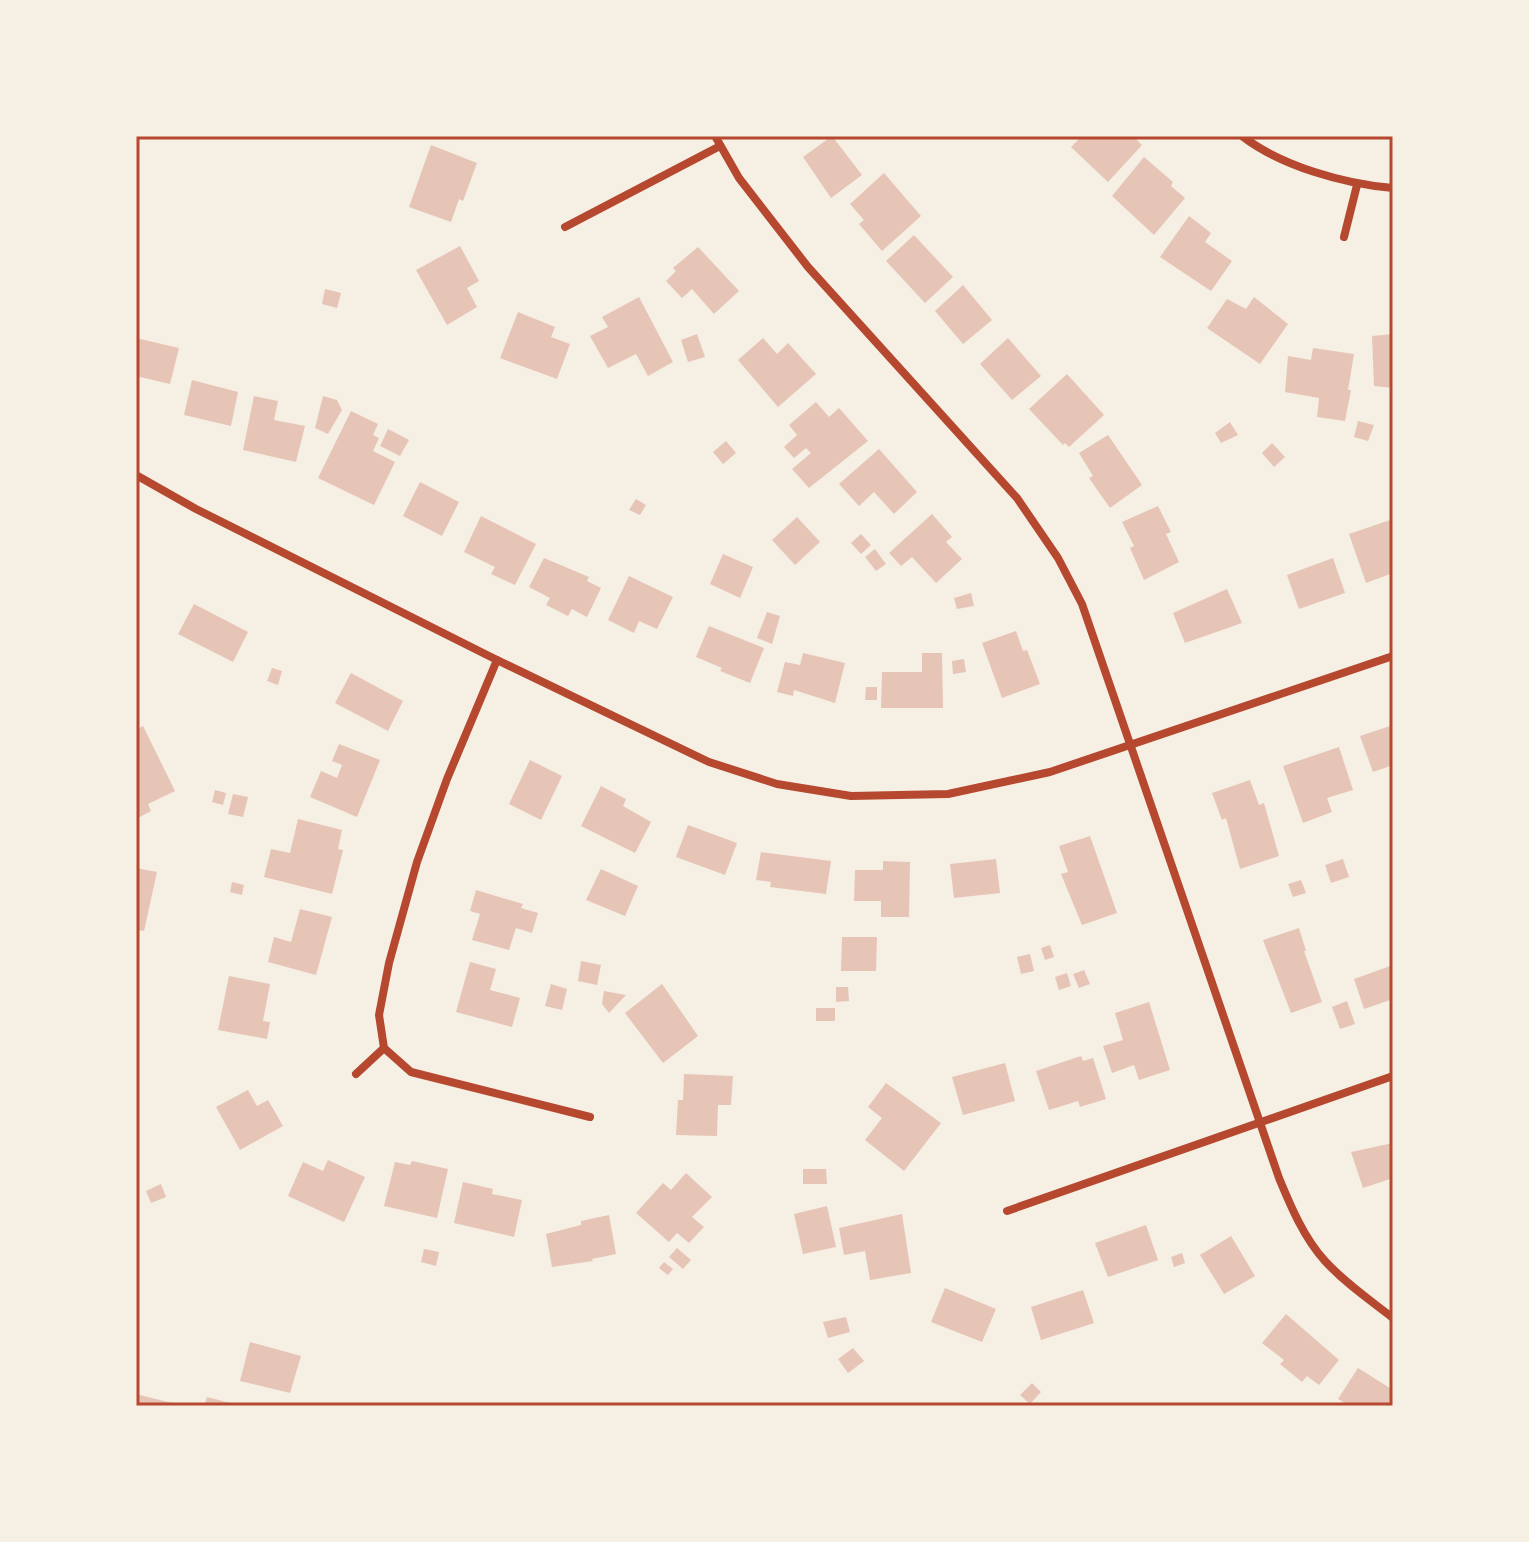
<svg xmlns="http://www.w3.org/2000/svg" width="1529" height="1542" font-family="Poppins,sans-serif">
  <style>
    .building { fill: #e6c5b7 }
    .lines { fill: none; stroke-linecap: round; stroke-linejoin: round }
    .minor { stroke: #b5482f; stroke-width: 8 }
    .neatline { fill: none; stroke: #b5482f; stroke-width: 3 }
  </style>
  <rect width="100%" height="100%" fill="#f6efe4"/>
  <!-- building -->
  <g class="building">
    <path d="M 832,136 L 862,175 L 831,198 L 803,157 Z"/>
    <path d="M 1082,136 L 1133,136 L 1142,145 L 1108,182 L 1071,147 Z"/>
    <path d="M 431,145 L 477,163 L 463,201 L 459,199 L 451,222 L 409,207 Z"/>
    <path d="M 1144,157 L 1173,182 L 1171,186 L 1185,198 L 1154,235 L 1112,196 Z"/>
    <path d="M 884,173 L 921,216 L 882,251 L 859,224 L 864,220 L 850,204 Z"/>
    <path d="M 1189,216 L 1211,233 L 1205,242 L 1232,261 L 1211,291 L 1160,257 Z"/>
    <path d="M 914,235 L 953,277 L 925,303 L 886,261 Z"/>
    <path d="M 460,246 L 479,281 L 467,288 L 477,307 L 447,325 L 416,270 Z"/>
    <path d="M 698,247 L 739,291 L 714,314 L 692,289 L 682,298 L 666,281 L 676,271 L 673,268 Z"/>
    <path d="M 963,285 L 992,320 L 963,344 L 935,311 Z"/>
    <path d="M 325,289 L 341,293 L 337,308 L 322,304 Z"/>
    <path d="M 639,297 L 673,362 L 648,376 L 636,354 L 608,368 L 590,336 L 608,327 L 602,317 Z"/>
    <path d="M 1254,297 L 1288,324 L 1260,364 L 1207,328 L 1227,299 L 1246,309 Z"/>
    <path d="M 518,312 L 555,327 L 551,337 L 570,344 L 557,379 L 500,358 Z"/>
    <path d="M 697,334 L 705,357 L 688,362 L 681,340 Z"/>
    <path d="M 1393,334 L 1393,388 L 1374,386 L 1372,336 Z"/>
    <path d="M 136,338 L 179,348 L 170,384 L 136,376 Z"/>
    <path d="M 763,338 L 777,354 L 788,343 L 816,374 L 778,407 L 738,360 Z"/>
    <path d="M 1008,338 L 1041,376 L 1012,400 L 980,364 Z"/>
    <path d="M 1313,348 L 1354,354 L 1348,390 L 1351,390 L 1345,421 L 1317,417 L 1319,398 L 1285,392 L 1288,356 L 1311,360 Z"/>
    <path d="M 1067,374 L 1104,415 L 1069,447 L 1065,443 L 1063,445 L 1029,409 Z"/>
    <path d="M 192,380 L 238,392 L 231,426 L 184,415 Z"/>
    <path d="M 254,396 L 278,401 L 274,420 L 305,426 L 296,462 L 243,450 Z"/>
    <path d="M 323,396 L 337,400 L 342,410 L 328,434 L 315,428 Z"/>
    <path d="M 816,402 L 829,417 L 839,408 L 868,441 L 809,488 L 792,469 L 811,453 L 806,448 L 794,458 L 784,447 L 797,435 L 789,425 Z"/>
    <path d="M 351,411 L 378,424 L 373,435 L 379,438 L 373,451 L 395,462 L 374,505 L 318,478 Z"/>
    <path d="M 1358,421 L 1374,425 L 1368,441 L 1354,437 Z"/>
    <path d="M 1230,422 L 1238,435 L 1221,443 L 1215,433 Z"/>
    <path d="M 388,429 L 409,440 L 400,456 L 380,446 Z"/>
    <path d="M 1108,435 L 1142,485 L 1110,508 L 1089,478 L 1093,476 L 1079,453 Z"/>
    <path d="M 726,441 L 736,453 L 723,464 L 713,452 Z"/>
    <path d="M 1272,443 L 1285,457 L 1274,467 L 1262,453 Z"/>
    <path d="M 879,449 L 917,492 L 894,514 L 874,492 L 859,506 L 839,484 Z"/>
    <path d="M 420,482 L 459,502 L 442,536 L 403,516 Z"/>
    <path d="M 636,499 L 646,505 L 640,515 L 629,510 Z"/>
    <path d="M 1158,506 L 1171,532 L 1166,534 L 1179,562 L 1144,580 L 1130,548 L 1134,546 L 1122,522 Z"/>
    <path d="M 932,514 L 952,537 L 946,542 L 962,559 L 936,583 L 912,557 L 901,566 L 889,553 Z"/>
    <path d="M 481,516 L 536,544 L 515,585 L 491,574 L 495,567 L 464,552 Z"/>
    <path d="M 797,517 L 820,542 L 795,565 L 772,540 Z"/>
    <path d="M 1393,519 L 1393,573 L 1366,583 L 1349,534 Z"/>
    <path d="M 861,534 L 871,545 L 861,554 L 851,543 Z"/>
    <path d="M 875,549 L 886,564 L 876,571 L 865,557 Z"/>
    <path d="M 723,554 L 753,567 L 740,598 L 710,584 Z"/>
    <path d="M 544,558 L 589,577 L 587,581 L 601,588 L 587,617 L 572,609 L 568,616 L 546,605 L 550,598 L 529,587 Z"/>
    <path d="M 1333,558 L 1345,593 L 1299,609 L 1287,575 Z"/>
    <path d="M 629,576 L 673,597 L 657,629 L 639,621 L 634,633 L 608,620 Z"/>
    <path d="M 1227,589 L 1242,623 L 1185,643 L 1173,613 Z"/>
    <path d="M 971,593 L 974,606 L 957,609 L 954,598 Z"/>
    <path d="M 194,604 L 248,632 L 233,662 L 178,634 Z"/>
    <path d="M 767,612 L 780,616 L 772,644 L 757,638 Z"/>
    <path d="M 709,626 L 764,648 L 750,683 L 720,671 L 722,668 L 696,657 Z"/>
    <path d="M 1016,631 L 1023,651 L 1027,650 L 1040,684 L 1002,698 L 982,643 Z"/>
    <path d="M 803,653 L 845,663 L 835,703 L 794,690 L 793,696 L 777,692 L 785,662 L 800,665 Z"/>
    <path d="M 922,653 L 942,653 L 943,708 L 881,708 L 882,672 L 922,672 Z"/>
    <path d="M 964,659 L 966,672 L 953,674 L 952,661 Z"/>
    <path d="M 272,668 L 282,671 L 278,685 L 267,681 Z"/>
    <path d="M 351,673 L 403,701 L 388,731 L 335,703 Z"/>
    <path d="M 866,687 L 877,687 L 877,700 L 865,700 Z"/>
    <path d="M 1393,725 L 1393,765 L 1373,772 L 1360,736 Z"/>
    <path d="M 143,726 L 175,791 L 148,804 L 151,811 L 136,819 L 136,730 Z"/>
    <path d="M 339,744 L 380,760 L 357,817 L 310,797 L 321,771 L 337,778 L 342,765 L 332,761 Z"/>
    <path d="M 1339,747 L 1353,790 L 1327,798 L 1332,812 L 1303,823 L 1283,766 Z"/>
    <path d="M 530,760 L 562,776 L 541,820 L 509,804 Z"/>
    <path d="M 1250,780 L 1259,805 L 1264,803 L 1279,856 L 1240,869 L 1226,818 L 1222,820 L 1212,793 Z"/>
    <path d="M 601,786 L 626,799 L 623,806 L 651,822 L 635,853 L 581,826 Z"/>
    <path d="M 215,790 L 226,793 L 223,805 L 212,802 Z"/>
    <path d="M 233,794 L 248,797 L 243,817 L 228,814 Z"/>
    <path d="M 298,819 L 342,830 L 338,849 L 343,850 L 332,894 L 264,877 L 271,849 L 290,853 Z"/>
    <path d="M 688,825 L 737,843 L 725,875 L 676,857 Z"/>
    <path d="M 1090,836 L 1117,913 L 1082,925 L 1061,874 L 1068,872 L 1059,846 Z"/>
    <path d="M 761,852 L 831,861 L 826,894 L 770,887 L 771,882 L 756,880 Z"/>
    <path d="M 996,859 L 1000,893 L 954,898 L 950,864 Z"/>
    <path d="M 1343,859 L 1349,877 L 1331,883 L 1325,865 Z"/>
    <path d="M 883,861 L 910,862 L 909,917 L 881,917 L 881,901 L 854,901 L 855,870 L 883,870 Z"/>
    <path d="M 136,868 L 157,872 L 144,931 L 136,930 Z"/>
    <path d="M 601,869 L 638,886 L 625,916 L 586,900 Z"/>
    <path d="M 1301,880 L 1306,893 L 1293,897 L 1288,884 Z"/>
    <path d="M 232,882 L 244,885 L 242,895 L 230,892 Z"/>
    <path d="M 476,890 L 523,904 L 521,908 L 538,913 L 532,933 L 516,928 L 509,950 L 472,940 L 480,914 L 470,911 Z"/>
    <path d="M 300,909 L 332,917 L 316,975 L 268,962 L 274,937 L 291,942 Z"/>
    <path d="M 1299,928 L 1306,951 L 1304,951 L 1322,1002 L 1291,1013 L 1263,940 Z"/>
    <path d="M 842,937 L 877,937 L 876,971 L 841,971 Z"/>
    <path d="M 1050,945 L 1054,957 L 1045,960 L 1041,948 Z"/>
    <path d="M 1030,954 L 1034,971 L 1021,974 L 1017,957 Z"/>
    <path d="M 581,961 L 601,965 L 597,985 L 578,981 Z"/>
    <path d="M 470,962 L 496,969 L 490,990 L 520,998 L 512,1027 L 456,1012 Z"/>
    <path d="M 1393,965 L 1393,999 L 1364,1009 L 1354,979 Z"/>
    <path d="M 1084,970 L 1090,984 L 1079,988 L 1073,974 Z"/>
    <path d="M 1067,973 L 1071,986 L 1059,990 L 1055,977 Z"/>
    <path d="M 229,976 L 270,984 L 263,1021 L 270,1022 L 267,1039 L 218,1030 Z"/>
    <path d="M 551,984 L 567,989 L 562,1010 L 545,1006 Z"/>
    <path d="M 662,984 L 698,1036 L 663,1063 L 625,1013 Z"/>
    <path d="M 836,987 L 848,987 L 849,1001 L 836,1002 Z"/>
    <path d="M 604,991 L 626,995 L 609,1013 L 602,1004 Z"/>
    <path d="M 1347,1001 L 1355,1024 L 1340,1029 L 1332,1007 Z"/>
    <path d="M 1149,1002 L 1170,1070 L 1139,1080 L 1134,1065 L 1112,1073 L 1103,1046 L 1123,1040 L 1115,1013 Z"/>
    <rect x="816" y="1008" width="19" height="13"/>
    <path d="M 1081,1056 L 1083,1061 L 1093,1058 L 1106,1099 L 1080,1107 L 1078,1101 L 1049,1110 L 1036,1071 Z"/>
    <path d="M 1005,1063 L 1015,1101 L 963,1115 L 952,1077 Z"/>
    <path d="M 684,1074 L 733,1076 L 731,1105 L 718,1105 L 717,1136 L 676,1135 L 678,1100 L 683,1100 Z"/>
    <path d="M 886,1083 L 941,1123 L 904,1171 L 865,1140 L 882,1118 L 868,1107 Z"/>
    <path d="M 248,1090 L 257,1106 L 268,1100 L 283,1126 L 240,1150 L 216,1107 Z"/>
    <path d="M 1393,1143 L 1393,1178 L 1363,1188 L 1351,1152 Z"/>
    <path d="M 328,1160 L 365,1177 L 344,1222 L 288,1196 L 303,1162 L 323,1171 Z"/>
    <path d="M 412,1161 L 448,1169 L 437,1218 L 384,1206 L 395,1162 L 410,1165 Z"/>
    <path d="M 803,1169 L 826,1169 L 827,1184 L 803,1184 Z"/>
    <path d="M 686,1173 L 712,1197 L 692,1217 L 704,1227 L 689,1243 L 677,1233 L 669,1242 L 636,1213 L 663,1183 L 671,1190 Z"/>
    <path d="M 463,1182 L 493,1189 L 492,1194 L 522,1200 L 514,1237 L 454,1223 Z"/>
    <path d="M 161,1184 L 166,1197 L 151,1203 L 146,1191 Z"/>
    <path d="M 827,1206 L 836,1247 L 803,1254 L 794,1214 Z"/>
    <path d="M 902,1214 L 911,1273 L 870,1280 L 865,1251 L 844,1255 L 839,1228 Z"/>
    <path d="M 609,1215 L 616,1254 L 592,1259 L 593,1261 L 552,1267 L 546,1234 L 581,1225 L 581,1221 Z"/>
    <path d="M 1146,1225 L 1158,1260 L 1108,1277 L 1095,1243 Z"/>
    <path d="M 1231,1236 L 1255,1276 L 1224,1294 L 1200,1255 Z"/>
    <path d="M 677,1248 L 691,1260 L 683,1269 L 669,1257 Z"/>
    <path d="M 424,1249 L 439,1252 L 436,1266 L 421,1262 Z"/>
    <path d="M 1182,1253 L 1185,1263 L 1174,1267 L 1171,1257 Z"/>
    <path d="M 664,1262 L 673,1269 L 668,1275 L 659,1268 Z"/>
    <path d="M 945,1288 L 996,1309 L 982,1342 L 931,1322 Z"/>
    <path d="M 1083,1290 L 1094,1323 L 1041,1340 L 1031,1307 Z"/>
    <path d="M 1286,1314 L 1339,1360 L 1319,1385 L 1307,1376 L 1302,1382 L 1280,1364 L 1284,1360 L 1262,1343 Z"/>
    <path d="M 846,1317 L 850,1332 L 828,1338 L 823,1322 Z"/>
    <path d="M 250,1342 L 301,1356 L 290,1393 L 240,1381 Z"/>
    <path d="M 853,1348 L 864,1361 L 848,1373 L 838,1359 Z"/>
    <path d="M 1358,1368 L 1393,1390 L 1393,1406 L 1350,1406 L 1338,1399 Z"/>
    <path d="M 1032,1383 L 1041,1392 L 1030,1404 L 1020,1395 Z"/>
    <path d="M 136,1394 L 180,1405 L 180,1406 L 136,1406 Z"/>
    <path d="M 207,1397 L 238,1405 L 238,1406 L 204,1406 Z"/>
  </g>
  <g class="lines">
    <!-- minor -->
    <g class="minor">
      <path d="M 715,136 L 739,178 L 808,267 L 1017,498 L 1058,558 L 1082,604 L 1279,1178 C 1291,1207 1304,1238 1325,1261 C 1345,1283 1370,1300 1393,1318"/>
      <path d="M 1242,136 C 1281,166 1344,184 1393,188"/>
      <path d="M 565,227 L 720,146"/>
      <path d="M 1344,237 L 1357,185"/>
      <path d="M 136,475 L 196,509 L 497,660 L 709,762 L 777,784 L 851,796 L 948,794 L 1050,772 L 1393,656"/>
      <path d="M 497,660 L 447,779 L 417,862 L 389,963 L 379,1015 L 384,1048 L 411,1072 L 590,1117"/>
      <path d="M 356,1074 L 384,1048"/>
      <path d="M 1007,1211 L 1393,1076"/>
    </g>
  </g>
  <!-- border -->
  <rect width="1529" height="1542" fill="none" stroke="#f6efe4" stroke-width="276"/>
  <rect x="138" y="138" width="1253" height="1266" class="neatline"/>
</svg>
